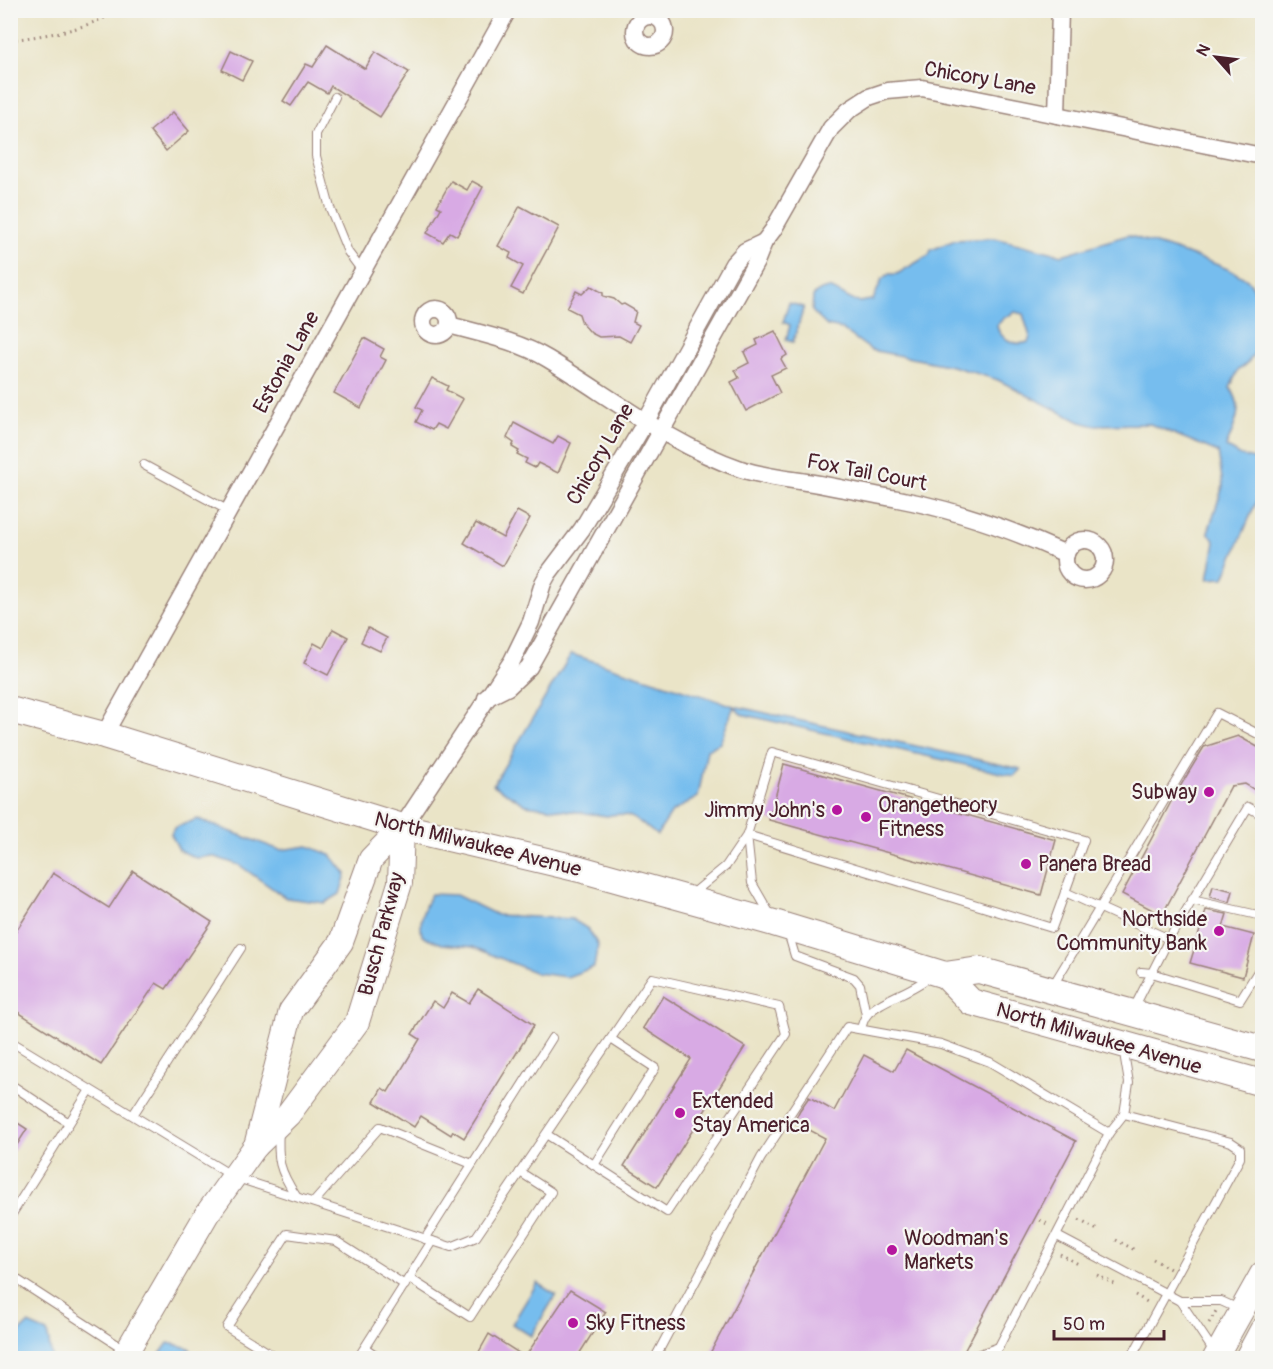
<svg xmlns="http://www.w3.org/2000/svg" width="1273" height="1369" font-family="Pangolin,sans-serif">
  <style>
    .water { fill: #76bdee; stroke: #606e8c; stroke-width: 1.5; fill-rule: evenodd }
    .building { fill: #d8aae4 }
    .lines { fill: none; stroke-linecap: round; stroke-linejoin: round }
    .lane-casing { stroke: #9a8279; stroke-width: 10 }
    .street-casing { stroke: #9a8279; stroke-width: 19 }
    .secondary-casing { stroke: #9a8279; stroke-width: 26 }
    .primary-casing { stroke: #9a8279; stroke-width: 28 }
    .path { stroke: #9a8279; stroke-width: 3; stroke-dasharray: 1.5 4.5; stroke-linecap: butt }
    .lane { stroke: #fff; stroke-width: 8 }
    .street { stroke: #fff; stroke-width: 16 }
    .secondary { stroke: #fff; stroke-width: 24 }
    .primary { stroke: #fff; stroke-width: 26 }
    .poi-dot { fill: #b5179e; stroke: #f6f6f2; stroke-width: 2 }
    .labels { text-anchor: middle; stroke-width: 4.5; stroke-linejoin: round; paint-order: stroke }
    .street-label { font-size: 21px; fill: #4a1f2b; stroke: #f6f6f2 }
    .poi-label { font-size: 21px; fill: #4a1f2b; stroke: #f6f6f2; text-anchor: start }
  </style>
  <rect width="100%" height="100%" fill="#f6f6f2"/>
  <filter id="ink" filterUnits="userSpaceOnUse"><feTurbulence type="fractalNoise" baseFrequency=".0167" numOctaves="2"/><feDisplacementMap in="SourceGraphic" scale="12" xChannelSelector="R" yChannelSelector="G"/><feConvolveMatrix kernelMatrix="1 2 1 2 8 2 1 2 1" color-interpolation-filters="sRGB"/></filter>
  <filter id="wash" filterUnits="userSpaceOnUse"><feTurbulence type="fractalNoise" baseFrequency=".008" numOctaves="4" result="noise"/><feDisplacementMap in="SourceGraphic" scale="24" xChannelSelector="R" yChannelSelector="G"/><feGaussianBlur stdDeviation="1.35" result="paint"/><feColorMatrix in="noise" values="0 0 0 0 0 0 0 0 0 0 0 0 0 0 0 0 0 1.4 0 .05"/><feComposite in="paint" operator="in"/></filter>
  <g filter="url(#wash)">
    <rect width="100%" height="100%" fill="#eae4c7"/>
    <!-- water -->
    <g class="water">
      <path d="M 1128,235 C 1152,244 1238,266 1251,284 C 1263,301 1261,313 1260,332 C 1259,347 1251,364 1238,370 L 1230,388 C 1246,408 1234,425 1226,447 L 1241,456 L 1262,461 L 1262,488 L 1224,578 L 1208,579 L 1215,542 L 1208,532 L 1223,486 L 1218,452 L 1150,424 L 1092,425 L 1080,422 L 998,380 L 952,366 L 871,350 L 842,329 L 827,326 L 812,311 L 813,296 C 832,278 840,298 858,302 C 862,302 869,300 873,300 L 882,279 L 889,274 L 897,274 L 929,255 L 931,250 L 955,240 L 995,238 L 1062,255 ZM 1015,312 L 1023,314 L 1030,337 L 1028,342 C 1016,347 998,338 997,325 L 1004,318 Z"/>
      <path d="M 789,303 L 804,307 L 793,342 L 786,340 L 790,325 L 783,322 Z"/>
      <path d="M 571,654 L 734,706 L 1021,769 L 1014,776 L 741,714 L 734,706 L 720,743 L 707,750 L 698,797 L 672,812 L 657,835 C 640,823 629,809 607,816 L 526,805 L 493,785 Z"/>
      <path d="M 197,819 L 280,850 L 308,846 L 331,855 L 346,874 L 340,894 L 325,903 L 286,898 L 239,865 L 212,856 L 196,858 L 179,850 L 171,834 L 174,828 Z"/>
      <path d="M 431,894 L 456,895 L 497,915 L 572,919 L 588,929 L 598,945 L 594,967 L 567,977 L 536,973 L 473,947 L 442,944 L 422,936 C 419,919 423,909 431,894 Z"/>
      <path d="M 537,1283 L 556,1295 L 531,1336 L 512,1324 Z"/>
      <path d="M 28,1324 L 47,1332 L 52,1358 L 11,1358 L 11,1340 Z"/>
      <path d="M 168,1343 L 189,1348 L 196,1358 L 157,1358 Z"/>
    </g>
    <g id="blocks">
      <!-- building -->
      <g class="building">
        <path d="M 327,45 L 365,69 L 375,52 L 409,72 L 380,117 L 331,86 L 327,93 L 308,82 L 291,106 L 283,101 L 306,64 L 313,67 Z"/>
        <path d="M 231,51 L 252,61 L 242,80 L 222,70 Z"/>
        <path d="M 173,112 L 189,131 L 166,151 L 150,131 Z"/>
        <path d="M 451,181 L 467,190 L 472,181 L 483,187 L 457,236 L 450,232 L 443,242 L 427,233 L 441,208 L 437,206 Z"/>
        <path d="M 520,206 L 559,227 L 523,294 L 511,288 L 523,266 L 509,258 L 511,253 L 498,246 Z"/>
        <path d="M 591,286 L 603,293 L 603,296 L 614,299 L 621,305 L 624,304 L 636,311 L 633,322 L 639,325 L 630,342 L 619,336 L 599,337 L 591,333 L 582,323 L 579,314 L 567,308 L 576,291 L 582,294 Z"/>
        <path d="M 775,331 L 787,355 L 781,359 L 786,368 L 771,375 L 780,393 L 746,411 L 731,382 L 739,378 L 735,370 L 749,363 L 744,352 L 758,345 L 756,340 Z"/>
        <path d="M 364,338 L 384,349 L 380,357 L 386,360 L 361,408 L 334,393 Z"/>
        <path d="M 432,378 L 448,386 L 446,390 L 463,399 L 446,429 L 436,424 L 432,430 L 416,422 L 422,410 L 416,407 Z"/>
        <path d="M 514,423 L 553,444 L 558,436 L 571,443 L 558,473 L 538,463 L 535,468 L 525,463 L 527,459 L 517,454 L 519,451 L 512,447 L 514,443 L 507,438 Z"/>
        <path d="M 517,511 L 530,518 L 503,566 L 464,543 L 476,523 L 503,538 Z"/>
        <path d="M 368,628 L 387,638 L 380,651 L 361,642 Z"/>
        <path d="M 333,629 L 348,637 L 328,675 L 304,663 L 314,643 L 323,648 Z"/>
        <path d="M 1238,736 L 1263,750 L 1263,795 L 1245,784 L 1231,786 L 1162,915 L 1122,894 L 1172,800 L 1204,747 Z"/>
        <path d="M 784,764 L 1056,840 L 1041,895 L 769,820 Z"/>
        <path d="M 133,871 L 212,922 L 166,989 L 156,983 L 101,1065 L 10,1007 L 10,941 L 53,873 L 109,908 Z"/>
        <path d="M 1213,886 L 1233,891 L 1230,902 L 1210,897 Z"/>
        <path d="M 1206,910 L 1227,914 L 1223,927 L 1254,935 L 1243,977 L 1190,963 Z"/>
        <path d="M 478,989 L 534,1025 L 464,1138 L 453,1131 L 451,1135 L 421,1116 L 414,1127 L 374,1102 L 382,1088 L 388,1092 L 420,1039 L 412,1034 L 433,1001 L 443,1008 L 452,993 L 469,1003 Z"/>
        <path d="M 663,996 L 745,1047 L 657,1187 L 624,1166 L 691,1059 L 643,1028 Z"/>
        <path d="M 906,1050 L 1076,1141 L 960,1359 L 707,1359 L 825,1138 L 794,1122 L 800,1110 L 809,1097 L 834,1111 L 864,1055 L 894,1071 Z"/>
        <path d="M 10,1118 L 27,1129 L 10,1156 Z"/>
        <path d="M 570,1290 L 606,1312 L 576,1359 L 475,1359 L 489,1334 L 525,1357 Z"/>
      </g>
    </g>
  </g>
  <g filter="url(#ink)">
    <use href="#blocks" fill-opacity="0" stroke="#9a8279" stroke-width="1.5"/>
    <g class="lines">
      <defs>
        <g id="lane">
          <path d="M 335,97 L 316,134 L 316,156 L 330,208 L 348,252 L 362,271"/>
          <path d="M 144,465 L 229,511"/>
          <path d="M 747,835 L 752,883 L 771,916"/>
          <path d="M 1065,892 L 1169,939"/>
          <path d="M 691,895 L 726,866 L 747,835 L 772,752 L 1084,840 L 1052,928 L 747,835"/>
          <path d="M 1192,900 L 1262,916"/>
          <path d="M 788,932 L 795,956 L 854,978 L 860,985 L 866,1015"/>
          <path d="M 1141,972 L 1152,973 L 1240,1000 L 1262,965"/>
          <path d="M 1052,987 L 1217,713 L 1262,736"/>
          <path d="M 1133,1010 L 1169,939 L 1248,807 L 1262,815"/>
          <path d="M 861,1029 C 862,1025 864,1019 866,1016 C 878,1000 915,991 930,976"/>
          <path d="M 10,1041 L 234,1177 L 451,1247 L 476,1237 L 652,978 L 779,1007 L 786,1034 L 667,1212 L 546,1134"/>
          <path d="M 1123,1047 L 1129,1083 L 1124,1114"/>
          <path d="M 10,1084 L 69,1123"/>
          <path d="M 133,1115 L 241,948"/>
          <path d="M 279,1129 C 277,1160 279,1170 296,1196"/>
          <path d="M 1109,1133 L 1124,1114 L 1231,1142 L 1240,1148 L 1240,1158 L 1131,1358"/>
          <path d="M 594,1165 L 655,1068 L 611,1039"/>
          <path d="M 314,1202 L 380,1127 L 472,1164"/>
          <path d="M 10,1217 L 90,1090"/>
          <path d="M 1057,1236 L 1180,1301 L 1215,1353"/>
          <path d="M 425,1239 L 552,1038"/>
          <path d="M 10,1275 L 127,1351"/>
          <path d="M 409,1278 L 470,1317 L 551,1192 L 520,1172"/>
          <path d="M 1180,1301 L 1221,1301 L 1241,1310"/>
          <path d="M 365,1348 L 380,1358"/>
          <path d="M 277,1358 L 227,1327 L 287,1234 L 336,1241 L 405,1285"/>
          <path d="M 358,1358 L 432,1241"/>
          <path d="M 655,1358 L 761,1158 L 847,1027 L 941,1044 L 990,1062 L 1109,1133 L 993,1358"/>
          <path d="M 969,1358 L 999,1347"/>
        </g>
        <g id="street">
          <circle cx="650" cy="31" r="15"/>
          <path d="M 1057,115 L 1060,10"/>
          <circle cx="436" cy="322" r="13"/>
          <path d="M 449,325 C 482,334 518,341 548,359 C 611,397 671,445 741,469 C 765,477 788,479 813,483 C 841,488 869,494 898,499 C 956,510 1013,530 1066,554"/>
          <circle cx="1085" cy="560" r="20"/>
          <path d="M 486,698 L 508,687 L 529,667 L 756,262 L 764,242 L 773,230 L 831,128 L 849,110 L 869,97 L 887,91 L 922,88 L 1262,156"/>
          <path d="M 104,735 L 508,10"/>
          <path d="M 402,827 L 512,661 L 531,622 L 543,583 L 548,574 L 582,529 L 646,421 L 733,264 L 745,251 L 764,242"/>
        </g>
        <g id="secondary">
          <path d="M 256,1146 L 291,1011 L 341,942 L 371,859 L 402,827"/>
          <path d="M 123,1358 L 207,1214 L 255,1147 L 288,1115 L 357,1022 L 400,883 L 402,827"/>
          <path d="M 1215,1358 L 1262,1274"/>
          <path d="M 1247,1358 L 1262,1330"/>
        </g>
        <g id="primary">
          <path d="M 10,710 L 104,735 L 402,827 L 580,869 L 774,923 L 945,975 L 979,970 L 1262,1049"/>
          <path d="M 945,975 L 971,1002 L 1262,1083"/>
        </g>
      </defs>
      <!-- lane casing -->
      <use href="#lane" class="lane-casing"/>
      <!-- street casing -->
      <use href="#street" class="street-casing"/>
      <!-- secondary casing -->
      <use href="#secondary" class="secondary-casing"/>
      <!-- primary casing -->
      <use href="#primary" class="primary-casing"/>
      <!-- path -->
      <g class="path">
        <path d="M 10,40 C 48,35 86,30 119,10"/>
        <path d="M 1040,1220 L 1049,1225"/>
        <path d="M 1079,1220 L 1099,1231"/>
        <path d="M 1116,1240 L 1135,1250"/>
        <path d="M 1060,1254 L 1080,1265"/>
        <path d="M 1153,1259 L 1170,1269"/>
        <path d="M 1097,1275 L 1116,1285"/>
        <path d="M 1135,1295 L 1149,1303"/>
        <path d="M 1209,1323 L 1216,1311"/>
      </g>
      <!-- lane -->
      <use href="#lane" class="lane"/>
      <!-- street -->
      <use href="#street" class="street"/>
      <!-- secondary -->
      <use href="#secondary" class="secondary"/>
      <!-- primary -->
      <use href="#primary" class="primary"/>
    </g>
  </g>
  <!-- markers -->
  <g class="poi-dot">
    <circle cx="1209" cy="792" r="6"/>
    <circle cx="837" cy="810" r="6"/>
    <circle cx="866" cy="817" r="6"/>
    <circle cx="1026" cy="864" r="6"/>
    <circle cx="1219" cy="931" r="6"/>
    <circle cx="680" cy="1113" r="6"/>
    <circle cx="892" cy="1250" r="6"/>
    <circle cx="573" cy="1323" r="6"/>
  </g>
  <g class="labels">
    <!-- street labels -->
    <g class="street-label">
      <text transform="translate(980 78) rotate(10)" y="7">Chicory Lane</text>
      <text transform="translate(286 362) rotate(-61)" y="7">Estonia Lane</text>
      <text transform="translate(600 454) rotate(-60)" y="7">Chicory Lane</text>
      <text transform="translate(867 472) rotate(11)" y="7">Fox Tail Court</text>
      <text transform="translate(478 844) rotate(14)" y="7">North Milwaukee Avenue</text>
      <text transform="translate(381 934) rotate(-75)" y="7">Busch Parkway</text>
      <text transform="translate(1099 1038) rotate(16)" y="7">North Milwaukee Avenue</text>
    </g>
    <!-- poi labels -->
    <g class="poi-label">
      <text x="1197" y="799" text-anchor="end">Subway</text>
      <text x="878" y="812">Orangetheory<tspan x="878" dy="24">Fitness</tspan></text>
      <text x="825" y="817" text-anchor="end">Jimmy John's</text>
      <text x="1038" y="871">Panera Bread</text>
      <text x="1207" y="926" text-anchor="end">Northside<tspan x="1207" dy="24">Community Bank</tspan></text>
      <text x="692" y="1108">Extended<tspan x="692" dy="24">Stay America</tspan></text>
      <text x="904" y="1245">Woodman's<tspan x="904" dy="24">Markets</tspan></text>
      <text x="585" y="1330">Sky Fitness</text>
    </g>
  </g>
  <!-- margin -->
  <rect width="1273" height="1369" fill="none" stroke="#f6f6f2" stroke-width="36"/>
  <!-- north arrow -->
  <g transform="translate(1216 57) rotate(298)" stroke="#f6f6f2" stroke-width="4.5" paint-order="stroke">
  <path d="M0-4.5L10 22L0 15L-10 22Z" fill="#4a1f2b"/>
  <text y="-9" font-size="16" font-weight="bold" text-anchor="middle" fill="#4a1f2b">N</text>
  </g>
  <!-- scale -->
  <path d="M1054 1330v9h110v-9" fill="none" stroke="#4a1f2b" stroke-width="3"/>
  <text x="1063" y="1330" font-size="18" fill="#4a1f2b" stroke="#f6f6f2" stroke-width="4.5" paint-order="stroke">50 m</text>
</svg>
